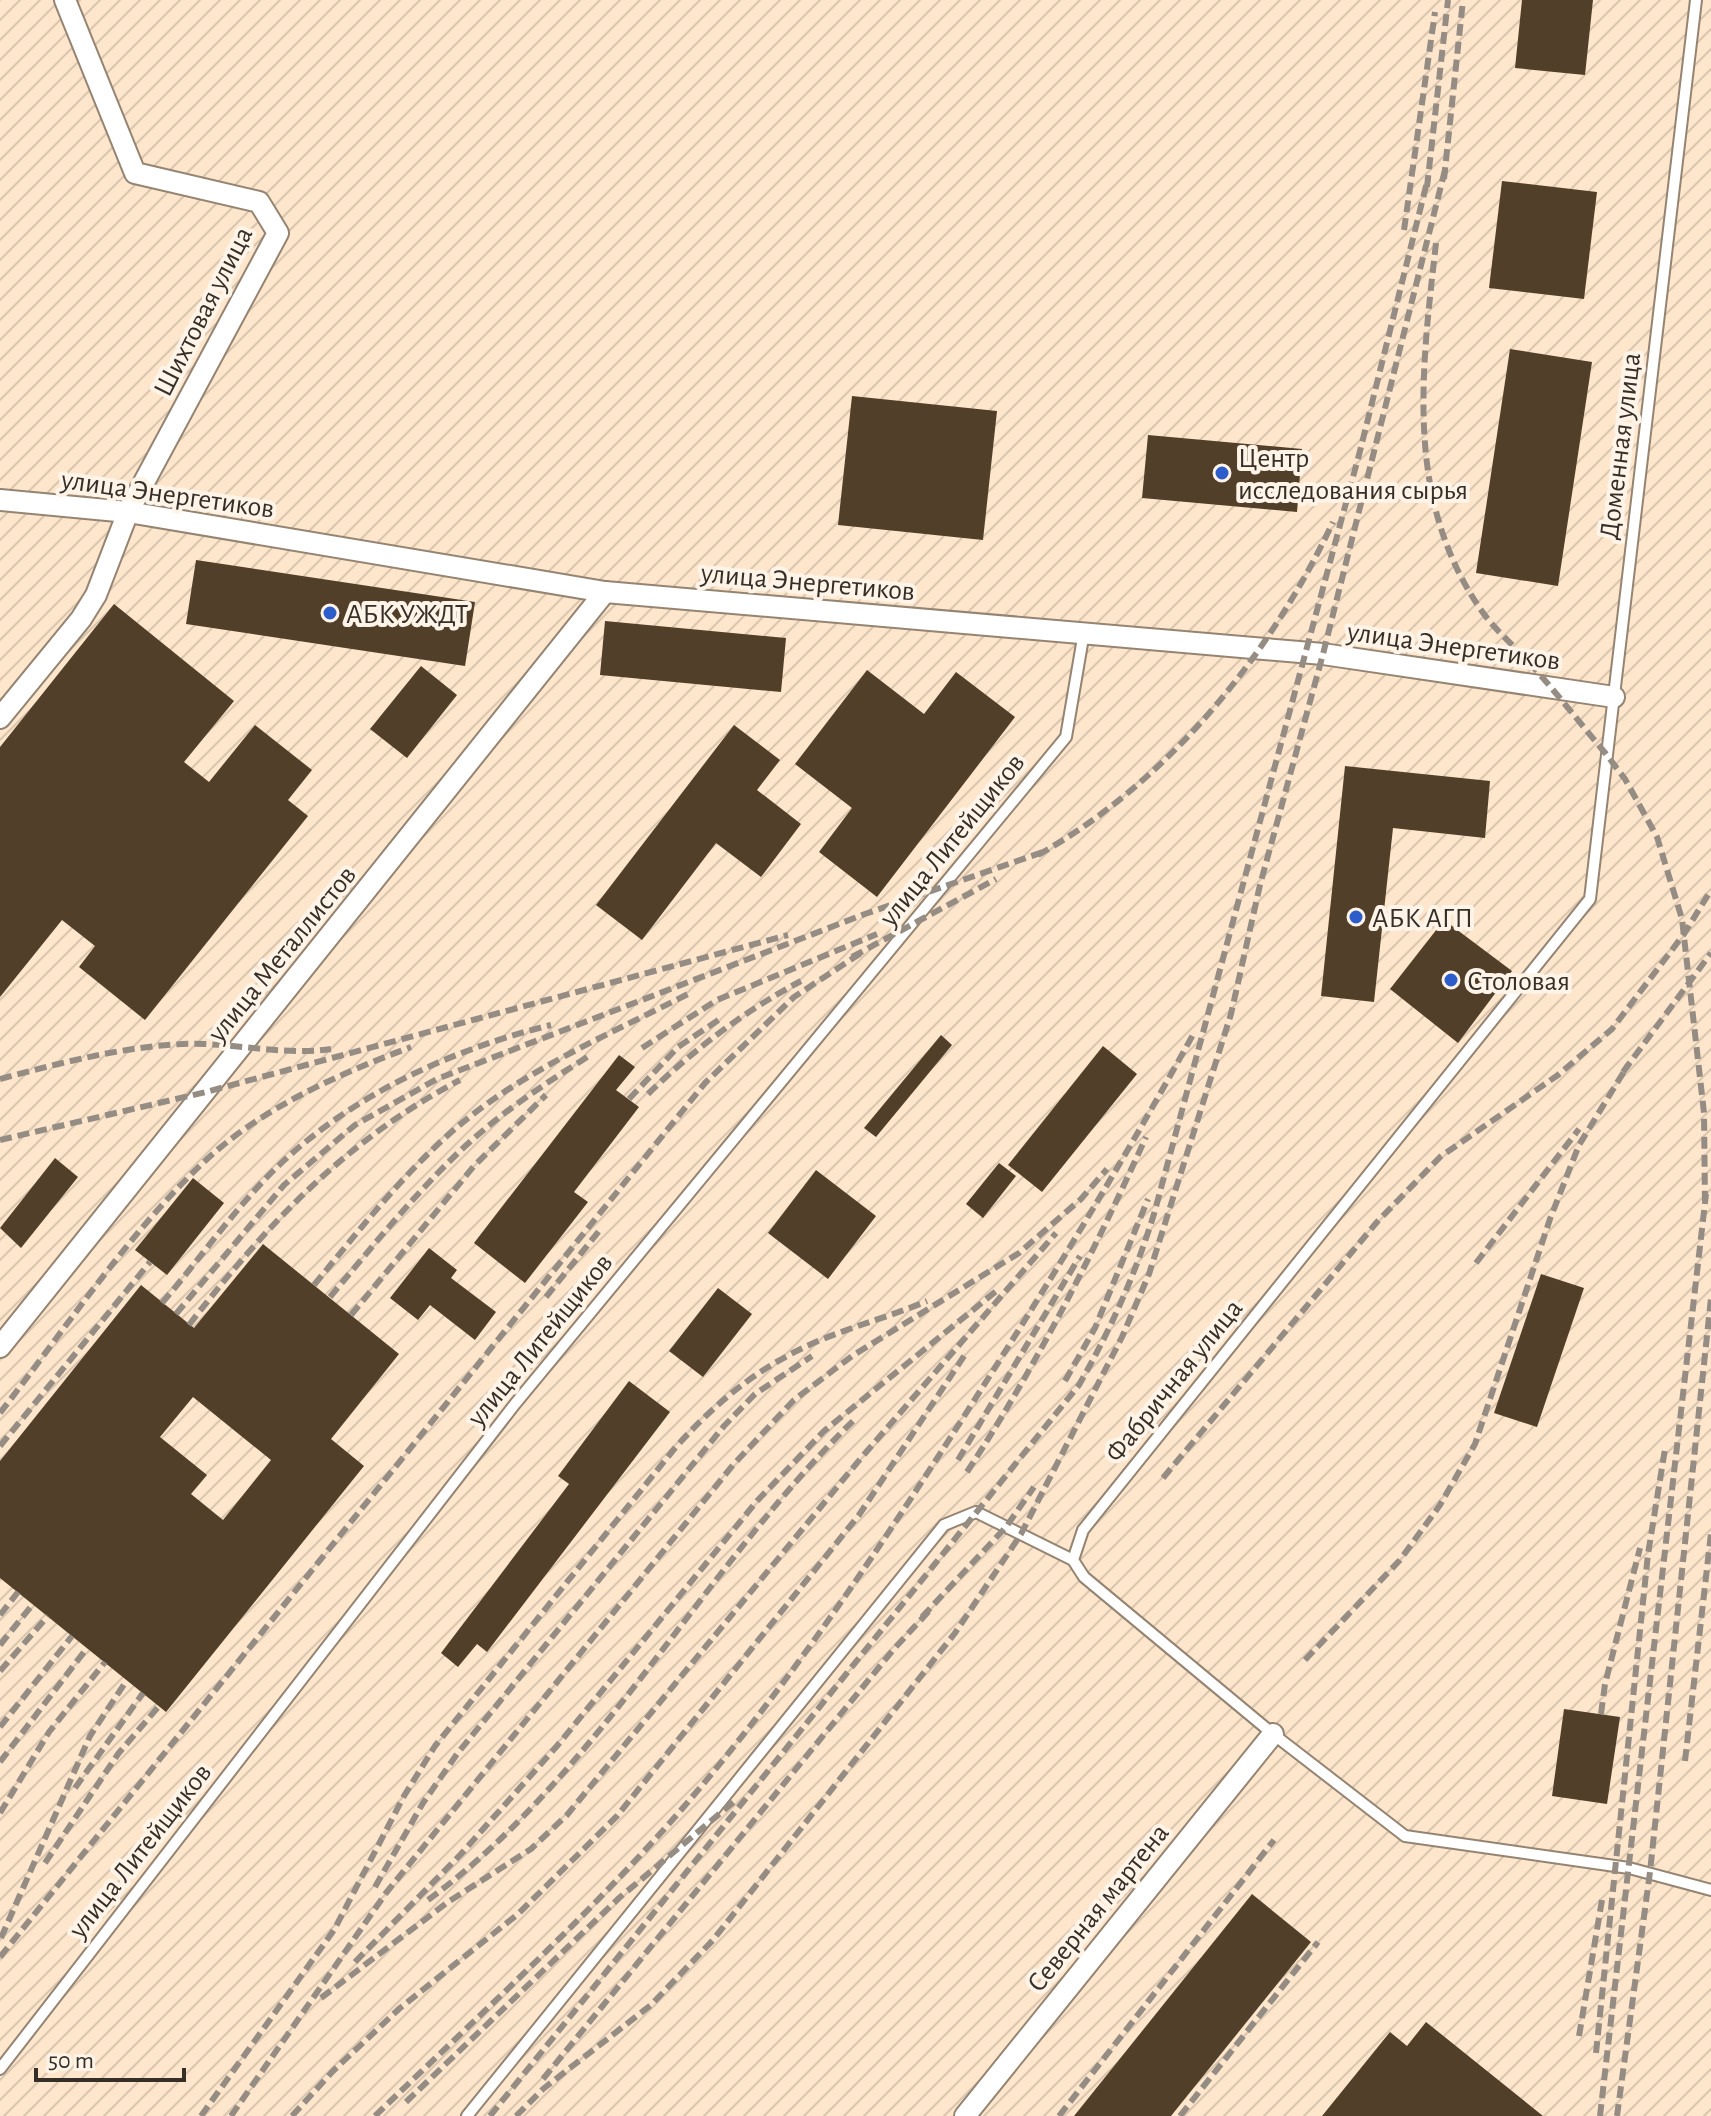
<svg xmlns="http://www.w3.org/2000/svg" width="1711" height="2116" font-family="'Alegreya Sans',sans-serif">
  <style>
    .industrial { fill: url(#industrial-furrows) }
    .building { fill: #523f29; fill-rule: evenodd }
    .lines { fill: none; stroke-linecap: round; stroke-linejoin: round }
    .lane-casing { stroke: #958472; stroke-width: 14 }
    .street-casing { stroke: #958472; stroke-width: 24 }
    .lane { stroke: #fff; stroke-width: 10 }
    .street { stroke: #fff; stroke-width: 20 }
    .rail { stroke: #958c83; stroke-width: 6; stroke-dasharray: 12 6; stroke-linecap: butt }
    .poi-dot { fill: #2c5dcb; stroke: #fff4e7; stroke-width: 3 }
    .labels { text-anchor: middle; stroke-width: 8; stroke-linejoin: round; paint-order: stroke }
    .street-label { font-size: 28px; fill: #362f28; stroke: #fff4e7 }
    .poi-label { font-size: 28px; fill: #362f28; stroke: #fff4e7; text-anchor: start }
  </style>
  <defs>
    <pattern id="industrial-furrows" width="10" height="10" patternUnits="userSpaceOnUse" patternTransform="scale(2)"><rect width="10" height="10" fill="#fee6cc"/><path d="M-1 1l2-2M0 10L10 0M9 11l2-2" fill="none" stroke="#dac6af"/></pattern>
  </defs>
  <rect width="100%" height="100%" fill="#fff4e7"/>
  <!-- industrial -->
  <rect class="industrial" x="0" y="0" width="1711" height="2116"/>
  <!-- building -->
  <g class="building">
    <path d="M 1522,0 L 1593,0 L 1585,75 L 1515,68 Z"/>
    <path d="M 1502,181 L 1597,192 L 1584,299 L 1489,288 Z"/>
    <path d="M 1510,349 L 1592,362 L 1558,586 L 1476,573 Z"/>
    <path d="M 852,396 L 997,411 L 983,540 L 838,525 Z"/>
    <path d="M 1148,435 L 1302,449 L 1297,512 L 1142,498 Z"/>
    <path d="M 196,560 L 475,602 L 465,666 L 186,624 Z"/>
    <path d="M 114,604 L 234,701 L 184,762 L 209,782 L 255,725 L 312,770 L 288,800 L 308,816 L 145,1020 L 79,967 L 95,946 L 62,920 L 0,997 L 0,747 Z"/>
    <path d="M 605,621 L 786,638 L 781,692 L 600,675 Z"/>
    <path d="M 421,666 L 457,695 L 407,758 L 370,729 Z"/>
    <path d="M 867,670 L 924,714 L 956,672 L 1015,717 L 877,897 L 819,852 L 852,808 L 795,764 Z"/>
    <path d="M 734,725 L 780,760 L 757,790 L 801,824 L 761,877 L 716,843 L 642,940 L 596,905 Z"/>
    <path d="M 1345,766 L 1490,781 L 1485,838 L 1393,828 L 1374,1002 L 1321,996 Z"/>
    <path d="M 1444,920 L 1512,971 L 1458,1043 L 1390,989 Z"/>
    <path d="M 941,1035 L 952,1045 L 876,1137 L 864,1128 Z"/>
    <path d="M 1103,1046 L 1137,1074 L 1042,1192 L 1008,1165 Z"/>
    <path d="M 619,1055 L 635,1067 L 616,1090 L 639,1107 L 574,1192 L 588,1202 L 525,1283 L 474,1243 Z"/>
    <path d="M 55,1158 L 78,1177 L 21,1248 L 0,1228 Z"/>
    <path d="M 999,1163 L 1016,1176 L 983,1218 L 966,1204 Z"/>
    <path d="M 816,1170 L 876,1216 L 828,1279 L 768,1233 Z"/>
    <path d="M 193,1178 L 224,1203 L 167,1275 L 135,1250 Z"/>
    <path d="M 263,1244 L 399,1354 L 331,1439 L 364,1466 L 166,1712 L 0,1578 L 0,1461 L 141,1285 L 194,1328 ZM 193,1397 L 271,1460 L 223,1520 L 191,1494 L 207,1475 L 160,1437 Z"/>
    <path d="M 429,1248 L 457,1270 L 451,1278 L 496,1312 L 475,1340 L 430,1305 L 418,1320 L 390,1298 Z"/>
    <path d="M 1541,1274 L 1584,1288 L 1537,1427 L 1494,1413 Z"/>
    <path d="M 718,1288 L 752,1314 L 703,1377 L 669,1351 Z"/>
    <path d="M 629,1381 L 670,1412 L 487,1652 L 477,1644 L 458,1667 L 441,1653 L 569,1484 L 558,1476 Z"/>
    <path d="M 1564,1709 L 1620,1717 L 1607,1804 L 1552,1796 Z"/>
    <path d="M 1252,1894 L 1311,1942 L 1171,2116 L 1074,2116 Z"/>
    <path d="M 1426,2022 L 1543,2116 L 1322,2116 L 1390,2032 L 1407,2046 Z"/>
  </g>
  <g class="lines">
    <defs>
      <g id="lane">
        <path d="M 1696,0 L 1590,899 L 1083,1530 L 1073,1560 L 1084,1577 L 1273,1734 L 1405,1836 L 1629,1868 L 1711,1890"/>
        <path d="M 0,2069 L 515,1404 L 1066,737 L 1084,632"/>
        <path d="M 467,2116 L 944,1525 L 976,1512 L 1073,1560"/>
      </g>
      <g id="street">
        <path d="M 0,500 L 128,512 L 605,592 L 1323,654 L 1614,697"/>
        <path d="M 0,718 L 81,619 L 96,595 L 128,512 L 278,233 L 259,202 L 135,173 L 65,0"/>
        <path d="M 0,1347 L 605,592"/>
        <path d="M 965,2116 L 1273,1734"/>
      </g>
    </defs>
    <!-- lane casing -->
    <use href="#lane" class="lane-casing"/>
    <!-- street casing -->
    <use href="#street" class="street-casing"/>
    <!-- lane -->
    <use href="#lane" class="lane"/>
    <!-- street -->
    <use href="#street" class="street"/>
    <!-- rail -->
    <g class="rail">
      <path d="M 1444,179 L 1463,0"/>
      <path d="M 1427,187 L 1448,0"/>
      <path d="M 1404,230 L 1435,12"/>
      <path d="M 1436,243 C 1422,368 1404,496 1479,607 C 1492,627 1512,644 1528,661 C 1555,691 1580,723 1606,754 L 1625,779 L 1657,837 L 1682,919 L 1704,1113 L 1705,1203"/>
      <path d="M 1038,855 C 1168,782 1270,656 1333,522"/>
      <path d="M 852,957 L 996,879"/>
      <path d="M 642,1048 L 717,1000 L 877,934"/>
      <path d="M 1623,1072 L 1711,953"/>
      <path d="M 0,1079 C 60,1063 121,1047 183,1044 C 232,1042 282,1056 331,1049"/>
      <path d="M 648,1094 C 694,1049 745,1011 801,981"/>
      <path d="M 629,1099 L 678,1047 L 723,1017"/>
      <path d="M 0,1140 L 206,1092 L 788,935"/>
      <path d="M 1476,1263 L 1579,1129"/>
      <path d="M 314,1285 C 357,1233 398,1180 448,1135 C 517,1073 606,1036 688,994"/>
      <path d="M 330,1297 C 372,1247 413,1196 460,1151 C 499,1114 544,1084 589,1056"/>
      <path d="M 546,1297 L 599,1231"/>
      <path d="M 162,1303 C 199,1260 233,1211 273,1171 C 348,1097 449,1050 551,1025"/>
      <path d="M 176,1314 L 284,1185 L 355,1125 L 437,1079 L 865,914 L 1046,851"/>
      <path d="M 351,1315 L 474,1166 L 546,1095"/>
      <path d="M 189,1325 C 267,1224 346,1140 460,1080"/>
      <path d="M 1065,1381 L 1095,1328 L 1148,1199"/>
      <path d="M 0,1413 C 63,1332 130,1231 204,1162 C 261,1108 339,1074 411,1047"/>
      <path d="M 0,1446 L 150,1262"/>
      <path d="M 958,1460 L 1080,1256"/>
      <path d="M 967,1472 C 1037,1365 1093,1254 1146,1137"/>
      <path d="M 1163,1478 L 1377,1222 L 1440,1157 L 1558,1075 L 1612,1029 L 1684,934 L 1711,890"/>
      <path d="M 0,1615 L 18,1592"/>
      <path d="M 922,1617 L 1006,1527 L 1034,1487"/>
      <path d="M 0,1645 L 33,1604"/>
      <path d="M 1305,1660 L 1400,1560 L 1440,1505 L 1475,1444 L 1550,1219 L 1579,1145 L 1628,1065"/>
      <path d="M 0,1671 L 48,1616"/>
      <path d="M 1601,1714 L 1605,1684 L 1640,1548"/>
      <path d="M 0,1727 L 72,1636"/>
      <path d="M 1685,1761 L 1711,1533"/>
      <path d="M 0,1762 L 87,1648"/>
      <path d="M 75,1788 L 143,1693"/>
      <path d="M 0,1813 L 49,1732 L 105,1662"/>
      <path d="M 45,1863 L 118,1754 L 159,1706"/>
      <path d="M 375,1887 L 423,1803 L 457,1754 L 724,1426 L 755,1394 L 812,1356"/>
      <path d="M 428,1900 C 597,1777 704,1566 854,1420"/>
      <path d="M 1,1938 L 90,1736 L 127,1680"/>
      <path d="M 0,1957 L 705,1083 L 794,997 L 861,953"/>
      <path d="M 355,1962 L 461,1854 L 557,1746 L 757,1501 L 824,1431 L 1000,1288"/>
      <path d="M 321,1998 L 448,1902 L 531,1849 L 567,1815 L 861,1458 L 1056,1233"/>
      <path d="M 1579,2036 L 1603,1894"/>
      <path d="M 1596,2053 L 1648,1554 L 1665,1449"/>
      <path d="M 543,2079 L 893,1650 L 929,1611"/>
      <path d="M 406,2102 L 619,1898 L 736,1800"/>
      <path d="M 201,2116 L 334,1930 L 404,1796 L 435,1746 L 675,1448 C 709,1410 744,1379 789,1355 C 833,1331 882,1320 927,1301"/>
      <path d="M 231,2116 L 386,1893 L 733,1465 L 794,1400 L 852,1356 L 1019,1253 L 1081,1199 L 1107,1169"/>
      <path d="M 292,2116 L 333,2071 L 400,2008 L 518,1914 L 617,1816 L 859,1515 L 966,1353"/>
      <path d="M 375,2116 C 470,2024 569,1934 658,1836 C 770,1712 864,1572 954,1432 C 1038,1301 1120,1168 1195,1031"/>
      <path d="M 490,2116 L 1079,1385 C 1111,1329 1135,1275 1154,1214 L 1360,451 L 1428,178"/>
      <path d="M 516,2116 L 543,2089 L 651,2005 L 713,1940 L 955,1633 L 1021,1534 L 1122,1337 L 1149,1274 L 1231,1014 L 1260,885 L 1323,654 L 1445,170"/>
      <path d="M 1059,2116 L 1274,1840"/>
      <path d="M 1180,2116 L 1318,1942"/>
      <path d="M 1600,2116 L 1706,1194"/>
      <path d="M 1617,2116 L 1650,1872 L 1711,1298"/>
    </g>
  </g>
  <!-- markers -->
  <g class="poi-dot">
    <circle cx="1222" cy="473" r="8"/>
    <circle cx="330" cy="613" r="8"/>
    <circle cx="1356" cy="917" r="8"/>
    <circle cx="1451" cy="980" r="8"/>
  </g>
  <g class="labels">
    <!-- street labels -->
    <g class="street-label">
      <text transform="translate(202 311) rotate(-63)" y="10">Шихтовая улица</text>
      <text transform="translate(1619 446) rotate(-83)" y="10">Доменная улица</text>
      <text transform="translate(168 493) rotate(8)" y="10">улица Энергетиков</text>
      <text transform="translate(808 581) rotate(5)" y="10">улица Энергетиков</text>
      <text transform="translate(1454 645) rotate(8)" y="10">улица Энергетиков</text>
      <text transform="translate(951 839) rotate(-51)" y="10">улица Литейщиков</text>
      <text transform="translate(281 953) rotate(-51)" y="10">улица Металлистов</text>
      <text transform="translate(539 1339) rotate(-51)" y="10">улица Литейщиков</text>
      <text transform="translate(1173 1380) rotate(-51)" y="10">Фабричная улица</text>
      <text transform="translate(139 1850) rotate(-52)" y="10">улица Литейщиков</text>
      <text transform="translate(1097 1907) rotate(-51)" y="10">Северная мартена</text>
    </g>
    <!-- poi labels -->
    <g class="poi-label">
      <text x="1238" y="467">Центр<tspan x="1238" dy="32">исследования сырья</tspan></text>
      <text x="346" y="623">АБК УЖДТ</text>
      <text x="1372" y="927">АБК АГП</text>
      <text x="1467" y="990">Столовая</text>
    </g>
  </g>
  <!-- scale -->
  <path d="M36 2068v12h148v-12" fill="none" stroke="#362f28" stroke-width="4"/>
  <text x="48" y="2068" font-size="24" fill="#362f28" stroke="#fff4e7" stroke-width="6" paint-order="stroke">50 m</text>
</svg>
